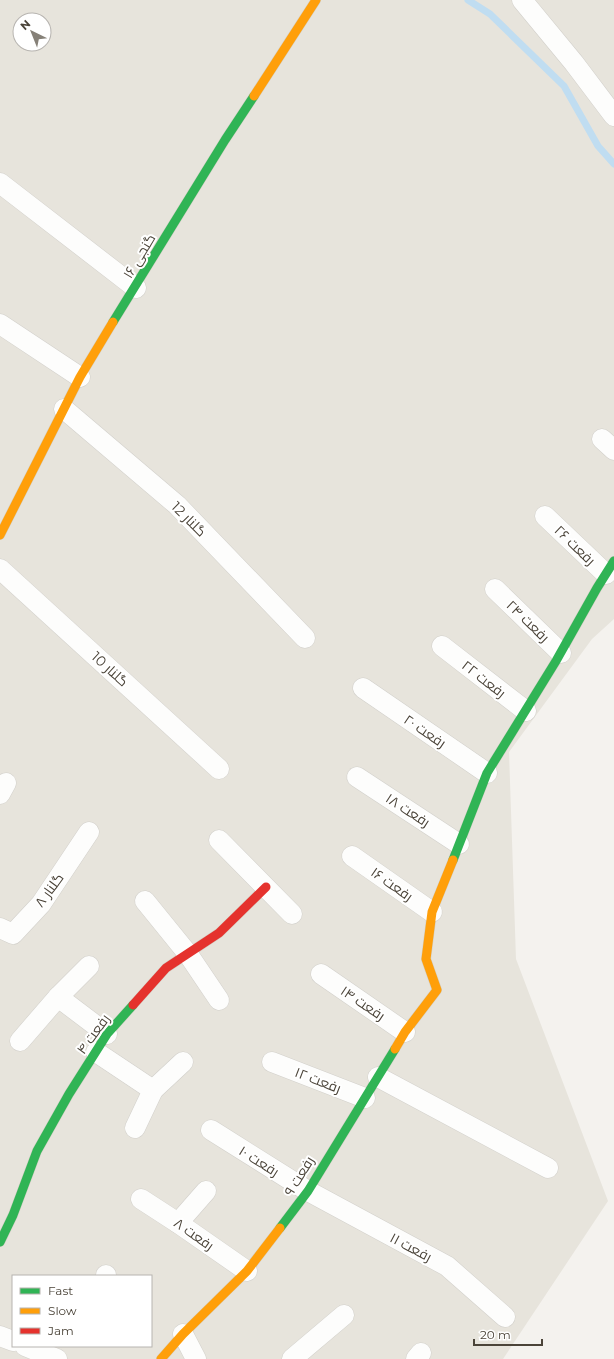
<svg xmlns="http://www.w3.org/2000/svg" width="614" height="1359" font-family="Montserrat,Cairo,sans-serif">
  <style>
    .residential { fill: #e7e4dc; fill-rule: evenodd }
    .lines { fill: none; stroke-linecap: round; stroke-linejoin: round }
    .stream { stroke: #c0ddf1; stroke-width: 7 }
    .street-casing { stroke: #d2d0cb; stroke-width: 21 }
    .fast-casing { stroke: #d3cfc5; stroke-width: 10 }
    .slow-casing { stroke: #d3cfc5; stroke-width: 10 }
    .jam-casing { stroke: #d3cfc5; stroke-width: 10 }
    .street { stroke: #fdfdfc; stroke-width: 20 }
    .fast { stroke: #30b455; stroke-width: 9 }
    .slow { stroke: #ff9f0a; stroke-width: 9 }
    .jam { stroke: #e5322d; stroke-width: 9 }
    .labels { text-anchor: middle; stroke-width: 4; stroke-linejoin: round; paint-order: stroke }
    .street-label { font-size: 14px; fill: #4b4439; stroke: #fff }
  </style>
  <rect width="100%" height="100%" fill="#f4f2ee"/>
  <!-- residential -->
  <path class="residential" d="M 0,0 L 614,0 L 614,619 L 592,639 L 509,752 L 516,959 L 608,1201 L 503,1359 L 0,1359 ZM 20,20 L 44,20 L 44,44 L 20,44 ZM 13,1276 L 151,1276 L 151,1346 L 13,1346 Z"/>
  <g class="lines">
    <!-- stream -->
    <path class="stream" d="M 468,0 L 490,14 L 564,86 L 598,146 L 614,164"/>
    <defs>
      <g id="street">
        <path d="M 522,0 L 574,63 L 614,116"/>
        <path d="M 0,183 L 136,288"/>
        <path d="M 0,324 L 80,377"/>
        <path d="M 64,409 L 177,505 L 305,638"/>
        <path d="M 602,439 L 614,450"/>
        <path d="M 545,516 L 606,574"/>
        <path d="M 0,569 L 219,769"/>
        <path d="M 495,589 L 561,653"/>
        <path d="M 442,646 L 526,711"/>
        <path d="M 363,688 L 487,773"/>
        <path d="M 357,777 L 459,844"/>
        <path d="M 0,794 L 6,783"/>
        <path d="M 219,840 L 292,914"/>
        <path d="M 352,856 L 432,912"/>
        <path d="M 145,901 L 188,954 L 219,1000"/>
        <path d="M 0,928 L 13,934 L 41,904 L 89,832"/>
        <path d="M 321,974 L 405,1032"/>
        <path d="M 58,997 L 107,1034"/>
        <path d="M 20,1041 L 58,997 L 89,966"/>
        <path d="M 96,1052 L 153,1090"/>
        <path d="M 272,1062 L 365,1098"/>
        <path d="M 378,1077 L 548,1168"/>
        <path d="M 135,1128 L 153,1090 L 183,1062"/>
        <path d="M 211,1130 L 308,1191 L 447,1266 L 505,1317"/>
        <path d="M 141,1199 L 178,1223 L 247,1271"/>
        <path d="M 178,1223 L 206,1191"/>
        <path d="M 106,1276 L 106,1275"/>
        <path d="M 183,1334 L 196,1359"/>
        <path d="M 0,1336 L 13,1341"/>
        <path d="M 25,1346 L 57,1359"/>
        <path d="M 292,1359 L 344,1315"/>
        <path d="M 416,1359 L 421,1353"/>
      </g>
      <g id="fast">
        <path d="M 113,322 L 225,140 L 254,96"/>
        <path d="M 453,860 L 487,773 L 556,661 L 597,588 L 614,561"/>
        <path d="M 280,1228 L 308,1191 L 395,1049"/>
        <path d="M 0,1242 L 13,1215 L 37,1151 L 69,1094 L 107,1034 L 133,1005"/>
      </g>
      <g id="slow">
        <path d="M 254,96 L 316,0"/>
        <path d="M 0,535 L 80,377 L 113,322"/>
        <path d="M 395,1049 L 405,1032 L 437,990 L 426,959 L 432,912 L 453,860"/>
        <path d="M 161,1359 L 183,1334 L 247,1271 L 280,1228"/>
      </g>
      <path id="jam" d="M 133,1005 L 166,968 L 219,933 L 266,887"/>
    </defs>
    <!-- street casing -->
    <use href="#street" class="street-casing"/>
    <!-- fast casing -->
    <use href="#fast" class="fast-casing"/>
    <!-- slow casing -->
    <use href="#slow" class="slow-casing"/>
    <!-- jam casing -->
    <use href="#jam" class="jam-casing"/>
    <!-- street -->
    <use href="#street" class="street"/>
    <!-- fast -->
    <use href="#fast" class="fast"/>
    <!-- slow -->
    <use href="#slow" class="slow"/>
    <!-- jam -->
    <use href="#jam" class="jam"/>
  </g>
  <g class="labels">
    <!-- street labels -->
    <g class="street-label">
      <text transform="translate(139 256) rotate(-59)" y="5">گنجی ۱۶</text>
      <text transform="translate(189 519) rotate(45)" y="5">گلنار 12</text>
      <text transform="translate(575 545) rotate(44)" y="5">رفعت ۲۶</text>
      <text transform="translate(528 621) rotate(44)" y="5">رفعت ۲۴</text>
      <text transform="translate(110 669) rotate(42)" y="5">گلنار 10</text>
      <text transform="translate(484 679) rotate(38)" y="5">رفعت ۲۲</text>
      <text transform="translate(425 731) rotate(34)" y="5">رفعت ۲۰</text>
      <text transform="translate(408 810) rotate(33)" y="5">رفعت ۱۸</text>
      <text transform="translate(392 884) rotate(35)" y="5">رفعت ۱۶</text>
      <text transform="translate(49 890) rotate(-54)" y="5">گلنار ۸</text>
      <text transform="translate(363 1003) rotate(34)" y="5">رفعت ۱۴</text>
      <text transform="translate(93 1034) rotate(-54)" y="5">رفعت ۴</text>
      <text transform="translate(318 1080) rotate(21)" y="5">رفعت ۱۲</text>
      <text transform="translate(259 1161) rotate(32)" y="5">رفعت ۱۰</text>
      <text transform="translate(299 1176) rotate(-58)" y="5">رفعت ۹</text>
      <text transform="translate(194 1234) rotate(35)" y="5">رفعت ۸</text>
      <text transform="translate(411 1247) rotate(28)" y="5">رفعت ۱۱</text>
    </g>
  </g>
  <!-- legend -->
  <rect x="12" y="1275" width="140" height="72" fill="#ffffff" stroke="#b7b4b0"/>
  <rect x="20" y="1288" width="20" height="6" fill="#30b455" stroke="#b7b4b0"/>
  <text x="48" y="1295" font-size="12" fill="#4b4439">Fast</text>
  <rect x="20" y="1308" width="20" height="6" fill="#ff9f0a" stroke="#b7b4b0"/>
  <text x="48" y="1315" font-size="12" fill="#4b4439">Slow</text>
  <rect x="20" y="1328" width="20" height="6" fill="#e5322d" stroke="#b7b4b0"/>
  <text x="48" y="1335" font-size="12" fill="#4b4439">Jam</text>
  <!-- north arrow -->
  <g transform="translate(32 32) rotate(317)"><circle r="19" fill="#ffffff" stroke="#b7b4b0"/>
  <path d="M0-3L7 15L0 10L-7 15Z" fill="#868178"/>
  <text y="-6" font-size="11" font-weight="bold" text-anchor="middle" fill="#4b4439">N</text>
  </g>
  <!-- scale -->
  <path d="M474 1339v6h68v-6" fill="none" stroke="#4b4439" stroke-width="2"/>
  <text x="480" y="1339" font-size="12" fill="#4b4439" stroke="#ffffff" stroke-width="3" paint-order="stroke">20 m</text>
</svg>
